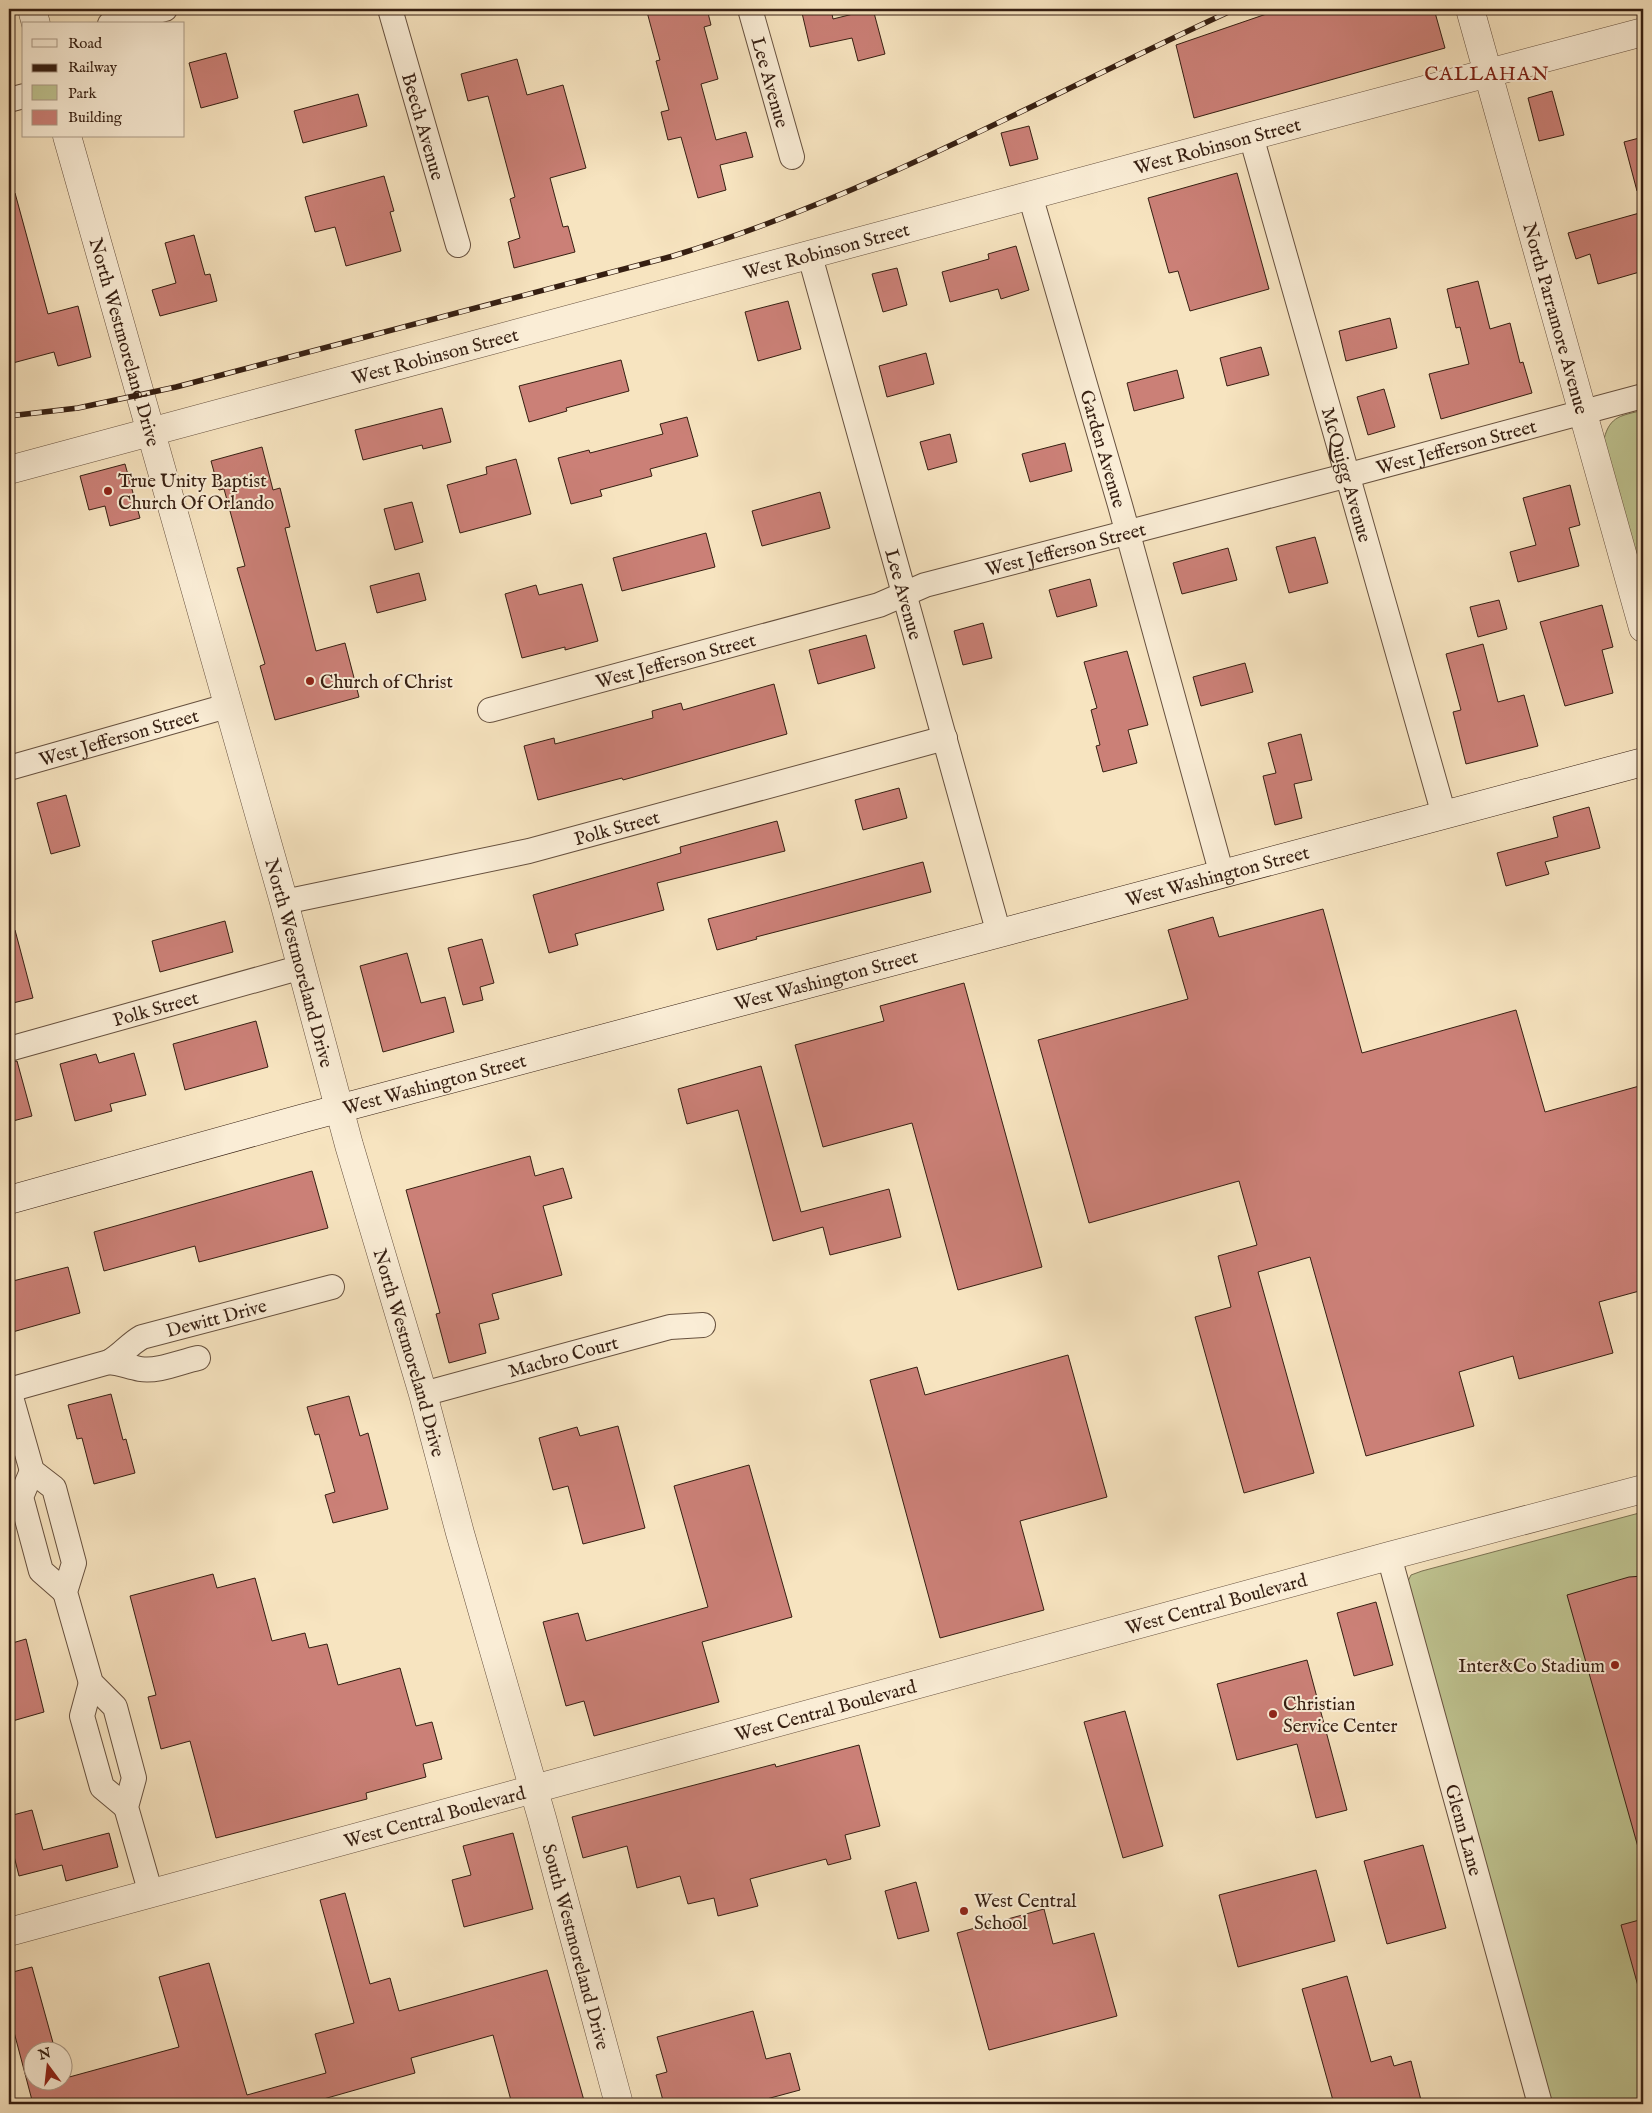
<svg xmlns="http://www.w3.org/2000/svg" width="1652" height="2113" font-family="'IM FELL English',serif">
  <style>
    .green { fill: #bfc491; stroke: #7a7252 }
    .building { fill: #cb8077; stroke: #361f12 }
    .lines { fill: none; stroke-linecap: round; stroke-linejoin: round }
    .minor-casing { stroke: #66503e; stroke-width: 26 }
    .tertiary-casing { stroke: #66503e; stroke-width: 29 }
    .secondary-casing { stroke: #361f12; stroke-width: 29 }
    .minor { stroke: #faedd6; stroke-width: 24 }
    .tertiary { stroke: #faedd6; stroke-width: 28 }
    .secondary { stroke: #faedd6; stroke-width: 28 }
    .rail-casing { stroke: #361f12; stroke-width: 5.5 }
    .rail { stroke: #faedd6; stroke-width: 4; stroke-dasharray: 11; stroke-linecap: butt }
    .poi-dot { fill: #8f2418; stroke: #faedd6; stroke-width: 2 }
    .labels { text-anchor: middle; stroke-width: 4; stroke-linejoin: round; paint-order: stroke }
    .street-label { font-size: 19px; fill: #361f12; stroke: #faedd6 }
    .poi-label { font-size: 19px; fill: #361f12; stroke: #faedd6; text-anchor: start }
    .neighbourhood-label { font-size: 20px; letter-spacing: 1px; fill: #7a1f14; stroke: #faedd6 }
  </style>
  <rect width="100%" height="100%" fill="#f7e4c0"/>
  <filter id="stains"><feTurbulence type="fractalNoise" baseFrequency=".004" numOctaves="4"/><feColorMatrix values="0 0 0 0 .2 0 0 0 0 .09 0 0 0 0 .02 0 0 0 .5 -.17"/></filter>
  <radialGradient id="worn" r=".72"><stop offset=".6" stop-color="#630" stop-opacity="0"/><stop offset="1" stop-color="#630" stop-opacity=".3"/></radialGradient>
  <!-- green -->
  <g class="green">
    <path d="M 1643,410 L 1643,579 L 1604,439 C 1610,415 1622,416 1643,410 Z"/>
    <path d="M 1643,1512 L 1643,2104 L 1552,2104 L 1408,1581 L 1411,1575 L 1422,1571 Z"/>
  </g>
  <!-- building -->
  <g class="building">
    <path d="M 660,9 L 707,9 L 711,25 L 704,27 L 718,79 L 701,84 L 716,140 L 746,132 L 753,157 L 720,165 L 726,190 L 698,198 L 681,137 L 668,140 L 661,112 L 669,110 L 656,61 L 660,60 L 647,12 Z"/>
    <path d="M 819,9 L 831,9 L 833,19 L 873,9 L 885,54 L 858,61 L 852,38 L 810,47 L 802,13 Z"/>
    <path d="M 1281,9 L 1434,9 L 1445,48 L 1194,118 L 1176,45 Z"/>
    <path d="M 226,53 L 238,98 L 201,108 L 189,63 Z"/>
    <path d="M 517,59 L 527,95 L 563,85 L 586,168 L 550,178 L 563,227 L 568,226 L 575,252 L 514,268 L 508,242 L 520,238 L 510,199 L 515,197 L 488,96 L 468,101 L 461,74 Z"/>
    <path d="M 1552,91 L 1564,135 L 1539,141 L 1528,98 Z"/>
    <path d="M 358,94 L 367,126 L 303,143 L 294,111 Z"/>
    <path d="M 1029,126 L 1038,159 L 1010,166 L 1001,133 Z"/>
    <path d="M 1643,137 L 1643,190 L 1637,191 L 1624,142 Z"/>
    <path d="M 1237,173 L 1269,289 L 1190,311 L 1178,271 L 1169,273 L 1148,198 Z"/>
    <path d="M 384,176 L 394,211 L 390,212 L 401,251 L 346,266 L 335,227 L 315,232 L 305,197 Z"/>
    <path d="M 15,193 L 48,314 L 78,306 L 91,357 L 58,366 L 54,352 L 9,364 L 9,194 Z"/>
    <path d="M 1643,212 L 1643,271 L 1598,284 L 1590,254 L 1576,259 L 1568,233 Z"/>
    <path d="M 194,235 L 205,275 L 210,274 L 217,301 L 160,316 L 152,290 L 176,283 L 165,243 Z"/>
    <path d="M 1016,246 L 1029,290 L 1001,299 L 998,289 L 950,302 L 942,272 L 989,259 L 988,254 Z"/>
    <path d="M 897,268 L 907,305 L 883,312 L 872,274 Z"/>
    <path d="M 1478,281 L 1490,329 L 1510,323 L 1520,363 L 1523,362 L 1532,393 L 1441,419 L 1429,374 L 1469,364 L 1460,327 L 1456,328 L 1447,289 Z"/>
    <path d="M 788,301 L 801,349 L 758,361 L 745,312 Z"/>
    <path d="M 1390,318 L 1397,348 L 1346,361 L 1339,331 Z"/>
    <path d="M 1261,347 L 1269,375 L 1227,386 L 1220,358 Z"/>
    <path d="M 926,353 L 934,384 L 887,397 L 879,366 Z"/>
    <path d="M 621,360 L 629,391 L 566,408 L 567,411 L 529,422 L 519,386 Z"/>
    <path d="M 1177,370 L 1184,398 L 1134,411 L 1127,383 Z"/>
    <path d="M 1384,389 L 1395,427 L 1368,435 L 1357,397 Z"/>
    <path d="M 442,408 L 451,442 L 423,449 L 422,445 L 363,460 L 355,430 Z"/>
    <path d="M 687,417 L 698,456 L 650,469 L 652,476 L 600,490 L 602,496 L 571,504 L 558,458 L 589,450 L 590,453 L 663,434 L 660,424 Z"/>
    <path d="M 950,434 L 957,462 L 928,470 L 920,442 Z"/>
    <path d="M 1065,443 L 1072,471 L 1030,482 L 1022,454 Z"/>
    <path d="M 262,447 L 273,490 L 280,488 L 290,527 L 285,528 L 316,651 L 345,643 L 359,697 L 275,720 L 260,666 L 265,664 L 237,568 L 245,566 L 224,489 L 219,490 L 211,461 Z"/>
    <path d="M 516,459 L 531,514 L 460,533 L 447,485 L 487,474 L 486,467 Z"/>
    <path d="M 125,464 L 140,518 L 110,526 L 105,506 L 89,510 L 80,476 Z"/>
    <path d="M 1570,485 L 1580,525 L 1569,528 L 1579,566 L 1518,582 L 1510,552 L 1536,545 L 1523,498 Z"/>
    <path d="M 820,492 L 830,528 L 762,546 L 752,511 Z"/>
    <path d="M 412,502 L 423,542 L 395,550 L 384,509 Z"/>
    <path d="M 706,533 L 715,567 L 622,591 L 613,558 Z"/>
    <path d="M 1315,537 L 1328,583 L 1289,593 L 1276,547 Z"/>
    <path d="M 1228,548 L 1237,580 L 1182,594 L 1173,563 Z"/>
    <path d="M 419,573 L 426,600 L 377,613 L 370,586 Z"/>
    <path d="M 1090,579 L 1097,606 L 1057,617 L 1049,590 Z"/>
    <path d="M 582,584 L 598,641 L 565,650 L 565,647 L 522,658 L 505,594 L 536,585 L 539,595 Z"/>
    <path d="M 1499,600 L 1507,629 L 1478,637 L 1470,607 Z"/>
    <path d="M 1602,605 L 1613,647 L 1602,650 L 1613,693 L 1565,706 L 1540,622 Z"/>
    <path d="M 983,623 L 992,658 L 963,665 L 954,631 Z"/>
    <path d="M 866,635 L 875,668 L 818,684 L 809,650 Z"/>
    <path d="M 1483,644 L 1498,702 L 1524,695 L 1538,746 L 1466,764 L 1453,712 L 1461,710 L 1446,654 Z"/>
    <path d="M 1127,651 L 1148,725 L 1128,730 L 1137,763 L 1103,772 L 1096,746 L 1100,745 L 1091,710 L 1097,708 L 1084,662 Z"/>
    <path d="M 1245,663 L 1253,692 L 1201,706 L 1193,677 Z"/>
    <path d="M 774,684 L 787,734 L 623,780 L 622,778 L 538,800 L 524,746 L 554,738 L 555,744 L 653,718 L 652,711 L 681,703 L 683,710 Z"/>
    <path d="M 1301,734 L 1312,780 L 1294,784 L 1302,818 L 1275,825 L 1263,776 L 1276,773 L 1268,743 Z"/>
    <path d="M 899,788 L 907,818 L 863,830 L 855,800 Z"/>
    <path d="M 66,795 L 80,846 L 51,854 L 37,803 Z"/>
    <path d="M 1589,807 L 1600,848 L 1545,862 L 1549,874 L 1506,886 L 1497,853 L 1558,837 L 1553,817 Z"/>
    <path d="M 777,821 L 785,851 L 657,883 L 664,910 L 575,934 L 578,945 L 549,953 L 533,895 L 681,853 L 680,847 Z"/>
    <path d="M 923,862 L 931,892 L 756,937 L 757,939 L 717,950 L 708,919 Z"/>
    <path d="M 1323,909 L 1362,1053 L 1516,1010 L 1545,1112 L 1643,1085 L 1643,1290 L 1599,1302 L 1613,1353 L 1519,1379 L 1513,1356 L 1459,1372 L 1474,1426 L 1366,1456 L 1310,1257 L 1258,1272 L 1314,1473 L 1244,1493 L 1195,1317 L 1231,1307 L 1218,1256 L 1257,1245 L 1239,1181 L 1089,1223 L 1038,1040 L 1188,999 L 1168,930 L 1213,917 L 1219,937 Z"/>
    <path d="M 225,921 L 233,952 L 160,972 L 152,941 Z"/>
    <path d="M 15,930 L 33,998 L 9,1004 L 9,931 Z"/>
    <path d="M 482,939 L 494,983 L 480,987 L 483,1000 L 463,1005 L 448,948 Z"/>
    <path d="M 407,953 L 421,1003 L 445,997 L 454,1032 L 383,1052 L 360,966 Z"/>
    <path d="M 964,983 L 1042,1267 L 958,1290 L 912,1123 L 823,1147 L 795,1045 L 884,1021 L 880,1006 Z"/>
    <path d="M 256,1021 L 268,1067 L 185,1090 L 173,1044 Z"/>
    <path d="M 134,1053 L 146,1095 L 110,1104 L 112,1111 L 75,1121 L 60,1064 L 96,1054 L 99,1063 Z"/>
    <path d="M 17,1061 L 32,1116 L 9,1122 L 9,1062 Z"/>
    <path d="M 761,1066 L 801,1212 L 889,1189 L 901,1237 L 830,1255 L 823,1227 L 773,1241 L 738,1110 L 687,1124 L 678,1089 Z"/>
    <path d="M 530,1156 L 535,1176 L 563,1168 L 572,1198 L 543,1206 L 562,1275 L 492,1294 L 499,1319 L 479,1324 L 486,1353 L 449,1363 L 436,1314 L 440,1313 L 406,1190 Z"/>
    <path d="M 312,1171 L 328,1228 L 199,1262 L 195,1246 L 104,1271 L 94,1232 Z"/>
    <path d="M 68,1267 L 80,1313 L 9,1333 L 9,1282 Z"/>
    <path d="M 1068,1355 L 1107,1497 L 1020,1521 L 1044,1610 L 940,1638 L 870,1380 L 917,1367 L 925,1395 Z"/>
    <path d="M 111,1394 L 123,1440 L 126,1439 L 135,1473 L 94,1484 L 82,1438 L 77,1439 L 68,1405 Z"/>
    <path d="M 349,1396 L 360,1436 L 368,1433 L 388,1509 L 333,1523 L 325,1495 L 335,1492 L 319,1434 L 315,1435 L 307,1407 Z"/>
    <path d="M 618,1426 L 645,1528 L 583,1544 L 568,1486 L 553,1490 L 539,1438 L 577,1427 L 580,1436 Z"/>
    <path d="M 749,1465 L 792,1617 L 702,1642 L 719,1702 L 594,1736 L 584,1701 L 566,1706 L 543,1622 L 578,1613 L 586,1641 L 708,1607 L 674,1486 Z"/>
    <path d="M 213,1574 L 217,1588 L 255,1578 L 272,1641 L 305,1633 L 309,1648 L 327,1644 L 338,1685 L 400,1668 L 416,1726 L 432,1722 L 442,1759 L 423,1764 L 426,1777 L 366,1793 L 367,1799 L 216,1838 L 190,1741 L 161,1749 L 148,1697 L 156,1695 L 130,1596 Z"/>
    <path d="M 1643,1576 L 1643,1846 L 1638,1847 L 1567,1595 L 1629,1577 Z"/>
    <path d="M 1376,1602 L 1393,1665 L 1354,1676 L 1337,1613 Z"/>
    <path d="M 26,1639 L 44,1712 L 9,1722 L 9,1644 Z"/>
    <path d="M 1307,1660 L 1347,1810 L 1316,1818 L 1297,1744 L 1237,1760 L 1217,1684 Z"/>
    <path d="M 1125,1711 L 1163,1846 L 1123,1858 L 1084,1722 Z"/>
    <path d="M 859,1745 L 880,1826 L 845,1835 L 851,1859 L 828,1865 L 826,1859 L 750,1879 L 758,1906 L 718,1916 L 714,1898 L 688,1904 L 680,1876 L 637,1888 L 627,1846 L 583,1858 L 572,1817 L 775,1764 L 776,1767 Z"/>
    <path d="M 32,1810 L 43,1850 L 109,1833 L 118,1867 L 66,1881 L 62,1865 L 19,1876 L 9,1836 L 9,1816 Z"/>
    <path d="M 513,1833 L 533,1909 L 464,1927 L 452,1880 L 471,1875 L 463,1846 Z"/>
    <path d="M 1423,1845 L 1446,1928 L 1387,1944 L 1364,1861 Z"/>
    <path d="M 1316,1870 L 1335,1941 L 1238,1967 L 1219,1895 Z"/>
    <path d="M 916,1882 L 929,1931 L 898,1939 L 885,1891 Z"/>
    <path d="M 345,1893 L 370,1984 L 390,1978 L 399,2011 L 547,1970 L 585,2104 L 512,2104 L 493,2035 L 411,2058 L 415,2073 L 306,2104 L 33,2104 L 9,2013 L 9,1973 L 32,1967 L 55,2050 L 32,2050 L 32,2080 L 62,2080 L 62,2079 L 179,2047 L 159,1977 L 209,1963 L 247,2095 L 326,2073 L 315,2034 L 354,2023 L 320,1900 Z"/>
    <path d="M 1044,1909 L 1053,1944 L 1094,1933 L 1117,2016 L 989,2050 L 957,1933 Z"/>
    <path d="M 1643,1919 L 1643,1985 L 1638,1986 L 1621,1925 Z"/>
    <path d="M 1347,1976 L 1371,2062 L 1391,2056 L 1394,2066 L 1411,2061 L 1422,2104 L 1334,2104 L 1302,1989 Z"/>
    <path d="M 753,2011 L 766,2059 L 790,2053 L 800,2090 L 748,2104 L 664,2104 L 656,2075 L 667,2072 L 657,2037 Z"/>
  </g>
  <g class="lines">
    <defs>
      <g id="minor">
        <path id="s1" d="M 390,9 L 458,245"/>
        <path id="s2" d="M 750,9 L 792,157"/>
        <path d="M 110,24 L 165,9"/>
        <path d="M 9,100 L 24,96"/>
        <path id="s3" d="M 1251,136 L 1444,815"/>
        <path id="s4" d="M 1030,195 L 1120,505 L 1222,875"/>
        <path id="s5" d="M 810,256 L 999,934"/>
        <path id="s6" d="M 490,710 L 879,605 L 925,585 L 1349,475 L 1643,396"/>
        <path id="s7" d="M 9,768 L 227,706"/>
        <path id="s8" d="M 284,902 L 529,851 L 945,738"/>
        <path id="s9" d="M 9,1049 L 302,967"/>
        <path d="M 109,1362 C 120,1363 129,1367 140,1369 C 158,1372 180,1362 198,1358"/>
        <path d="M 9,1390 L 32,1471 L 54,1488 L 74,1563 L 65,1592 L 91,1683 L 115,1707 L 134,1778 L 126,1807 L 151,1894"/>
        <path id="s10" d="M 9,1390 L 109,1362 C 122,1355 129,1344 142,1337 L 332,1287"/>
        <path id="s11" d="M 423,1394 L 670,1327 L 703,1325"/>
        <path d="M 32,1471 L 21,1497 L 41,1571 L 65,1592"/>
        <path id="s12" d="M 1389,1556 L 1540,2104"/>
        <path d="M 91,1683 L 82,1716 L 102,1787 L 126,1807"/>
      </g>
      <g id="tertiary">
        <path d="M 32,9 L 36,24"/>
        <path id="s13" d="M 1470,9 L 1643,628"/>
        <path id="s14" d="M 67,136 L 284,902 L 349,1145 L 423,1394 L 460,1533 L 542,1818 L 619,2104"/>
        <path id="s15" d="M 9,470 L 1251,136 L 1643,32"/>
        <path id="s16" d="M 9,1932 L 1389,1556 L 1643,1489"/>
      </g>
      <g id="secondary">
        <path id="s17" d="M 9,1200 L 304,1118 L 1643,762"/>
      </g>
    </defs>
    <!-- minor casing -->
    <use href="#minor" class="minor-casing"/>
    <!-- tertiary casing -->
    <use href="#tertiary" class="tertiary-casing"/>
    <!-- secondary casing -->
    <use href="#secondary" class="secondary-casing"/>
    <!-- minor -->
    <use href="#minor" class="minor"/>
    <!-- tertiary -->
    <use href="#tertiary" class="tertiary"/>
    <!-- secondary -->
    <use href="#secondary" class="secondary"/>
    <defs>
      <path id="rail" d="M 9,416 L 78,408 L 176,387 L 673,256 C 869,196 1050,94 1235,9"/>
    </defs>
    <!-- rail casing -->
    <use href="#rail" class="rail-casing"/>
    <!-- rail -->
    <use href="#rail" class="rail"/>
  </g>
  <!-- markers -->
  <g class="poi-dot">
    <circle cx="108" cy="491" r="5"/>
    <circle cx="310" cy="681" r="5"/>
    <circle cx="1615" cy="1665" r="5"/>
    <circle cx="1273" cy="1714" r="5"/>
    <circle cx="964" cy="1911" r="5"/>
  </g>
  <g class="labels">
    <!-- street labels -->
    <g class="street-label">
      <text dy="7" stroke="none"><textPath href="#s2" startOffset="76">Lee Avenue</textPath></text>
      <text dy="7" stroke="none"><textPath href="#s1" startOffset="122">Beech Avenue</textPath></text>
      <text dy="7" stroke="none"><textPath href="#s15" startOffset="1251">West Robinson Street</textPath></text>
      <text dy="7" stroke="none"><textPath href="#s15" startOffset="846">West Robinson Street</textPath></text>
      <text dy="7" stroke="none"><textPath href="#s13" startOffset="321">North Parramore Avenue</textPath></text>
      <text dy="7" stroke="none"><textPath href="#s14" startOffset="214">North Westmoreland Drive</textPath></text>
      <text dy="7" stroke="none"><textPath href="#s15" startOffset="441">West Robinson Street</textPath></text>
      <text dy="7" stroke="none"><textPath href="#s6" startOffset="1002">West Jefferson Street</textPath></text>
      <text dy="7" stroke="none"><textPath href="#s4" startOffset="264">Garden Avenue</textPath></text>
      <text dy="7" stroke="none"><textPath href="#s3" startOffset="352">McQuigg Avenue</textPath></text>
      <text dy="7" stroke="none"><textPath href="#s6" startOffset="598">West Jefferson Street</textPath></text>
      <text dy="7" stroke="none"><textPath href="#s5" startOffset="351">Lee Avenue</textPath></text>
      <text dy="7" stroke="none"><textPath href="#s6" startOffset="192">West Jefferson Street</textPath></text>
      <text dy="7" stroke="none"><textPath href="#s7" startOffset="114">West Jefferson Street</textPath></text>
      <text dy="7" stroke="none"><textPath href="#s8" startOffset="341">Polk Street</textPath></text>
      <text dy="7" stroke="none"><textPath href="#s17" startOffset="1251">West Washington Street</textPath></text>
      <text dy="7" stroke="none"><textPath href="#s14" startOffset="859">North Westmoreland Drive</textPath></text>
      <text dy="7" stroke="none"><textPath href="#s17" startOffset="846">West Washington Street</textPath></text>
      <text dy="7" stroke="none"><textPath href="#s9" startOffset="152">Polk Street</textPath></text>
      <text dy="7" stroke="none"><textPath href="#s17" startOffset="441">West Washington Street</textPath></text>
      <text dy="7" stroke="none"><textPath href="#s10" startOffset="222">Dewitt Drive</textPath></text>
      <text dy="7" stroke="none"><textPath href="#s14" startOffset="1264">North Westmoreland Drive</textPath></text>
      <text dy="7" stroke="none"><textPath href="#s11" startOffset="145">Macbro Court</textPath></text>
      <text dy="7" stroke="none"><textPath href="#s16" startOffset="1251">West Central Boulevard</textPath></text>
      <text dy="7" stroke="none"><textPath href="#s16" startOffset="846">West Central Boulevard</textPath></text>
      <text dy="7" stroke="none"><textPath href="#s16" startOffset="441">West Central Boulevard</textPath></text>
      <text dy="7" stroke="none"><textPath href="#s12" startOffset="284">Glenn Lane</textPath></text>
      <text dy="7" stroke="none"><textPath href="#s14" startOffset="1881">South Westmoreland Drive</textPath></text>
    </g>
    <!-- poi labels -->
    <g class="poi-label">
      <text x="118" y="487">True Unity Baptist<tspan x="118" dy="22">Church Of Orlando</tspan></text>
      <text x="320" y="688">Church of Christ</text>
      <text x="1605" y="1672" text-anchor="end">Inter&amp;Co Stadium</text>
      <text x="1283" y="1710">Christian<tspan x="1283" dy="22">Service Center</tspan></text>
      <text x="974" y="1907">West Central<tspan x="974" dy="22">School</tspan></text>
    </g>
    <!-- neighbourhood labels -->
    <g class="neighbourhood-label">
      <text x="1487" y="80">CALLAHAN</text>
    </g>
  </g>
  <!-- margin -->
  <rect width="1652" height="2113" fill="none" stroke="#f7e4c0" stroke-width="30"/>
  <rect x="10" y="10" width="1632" height="2093" fill="none" stroke="#361f12" stroke-width="2.5"/>
  <rect x="15" y="15" width="1622" height="2083" fill="none" stroke="#361f12"/>
  <!-- legend -->
  <rect x="22" y="22" width="162" height="115" fill="#faedd6" stroke="#ac9b88"/>
  <rect x="32" y="39" width="25" height="8" fill="#faedd6" stroke="#ac9b88"/>
  <text x="68" y="48" font-size="15" fill="#361f12">Road</text>
  <rect x="32" y="64" width="25" height="8" fill="#361f12" stroke="#ac9b88"/>
  <text x="68" y="72" font-size="15" fill="#361f12">Railway</text>
  <rect x="32" y="85" width="25" height="15" fill="#bfc491" stroke="#ac9b88"/>
  <text x="68" y="98" font-size="15" fill="#361f12">Park</text>
  <rect x="32" y="110" width="25" height="15" fill="#cb8077" stroke="#ac9b88"/>
  <text x="68" y="122" font-size="15" fill="#361f12">Building</text>
  <!-- north arrow -->
  <g transform="translate(48 2066) rotate(345)"><circle r="24" fill="#faedd6" stroke="#ac9b88"/>
  <path d="M0-4L9 19L0 12L-9 19Z" fill="#8f2418"/>
  <text y="-8" font-size="14" font-weight="bold" text-anchor="middle" fill="#361f12">N</text>
  </g>
  <rect width="100%" height="100%" filter="url(#stains)"/>
  <rect width="100%" height="100%" fill="url(#worn)"/>
</svg>
